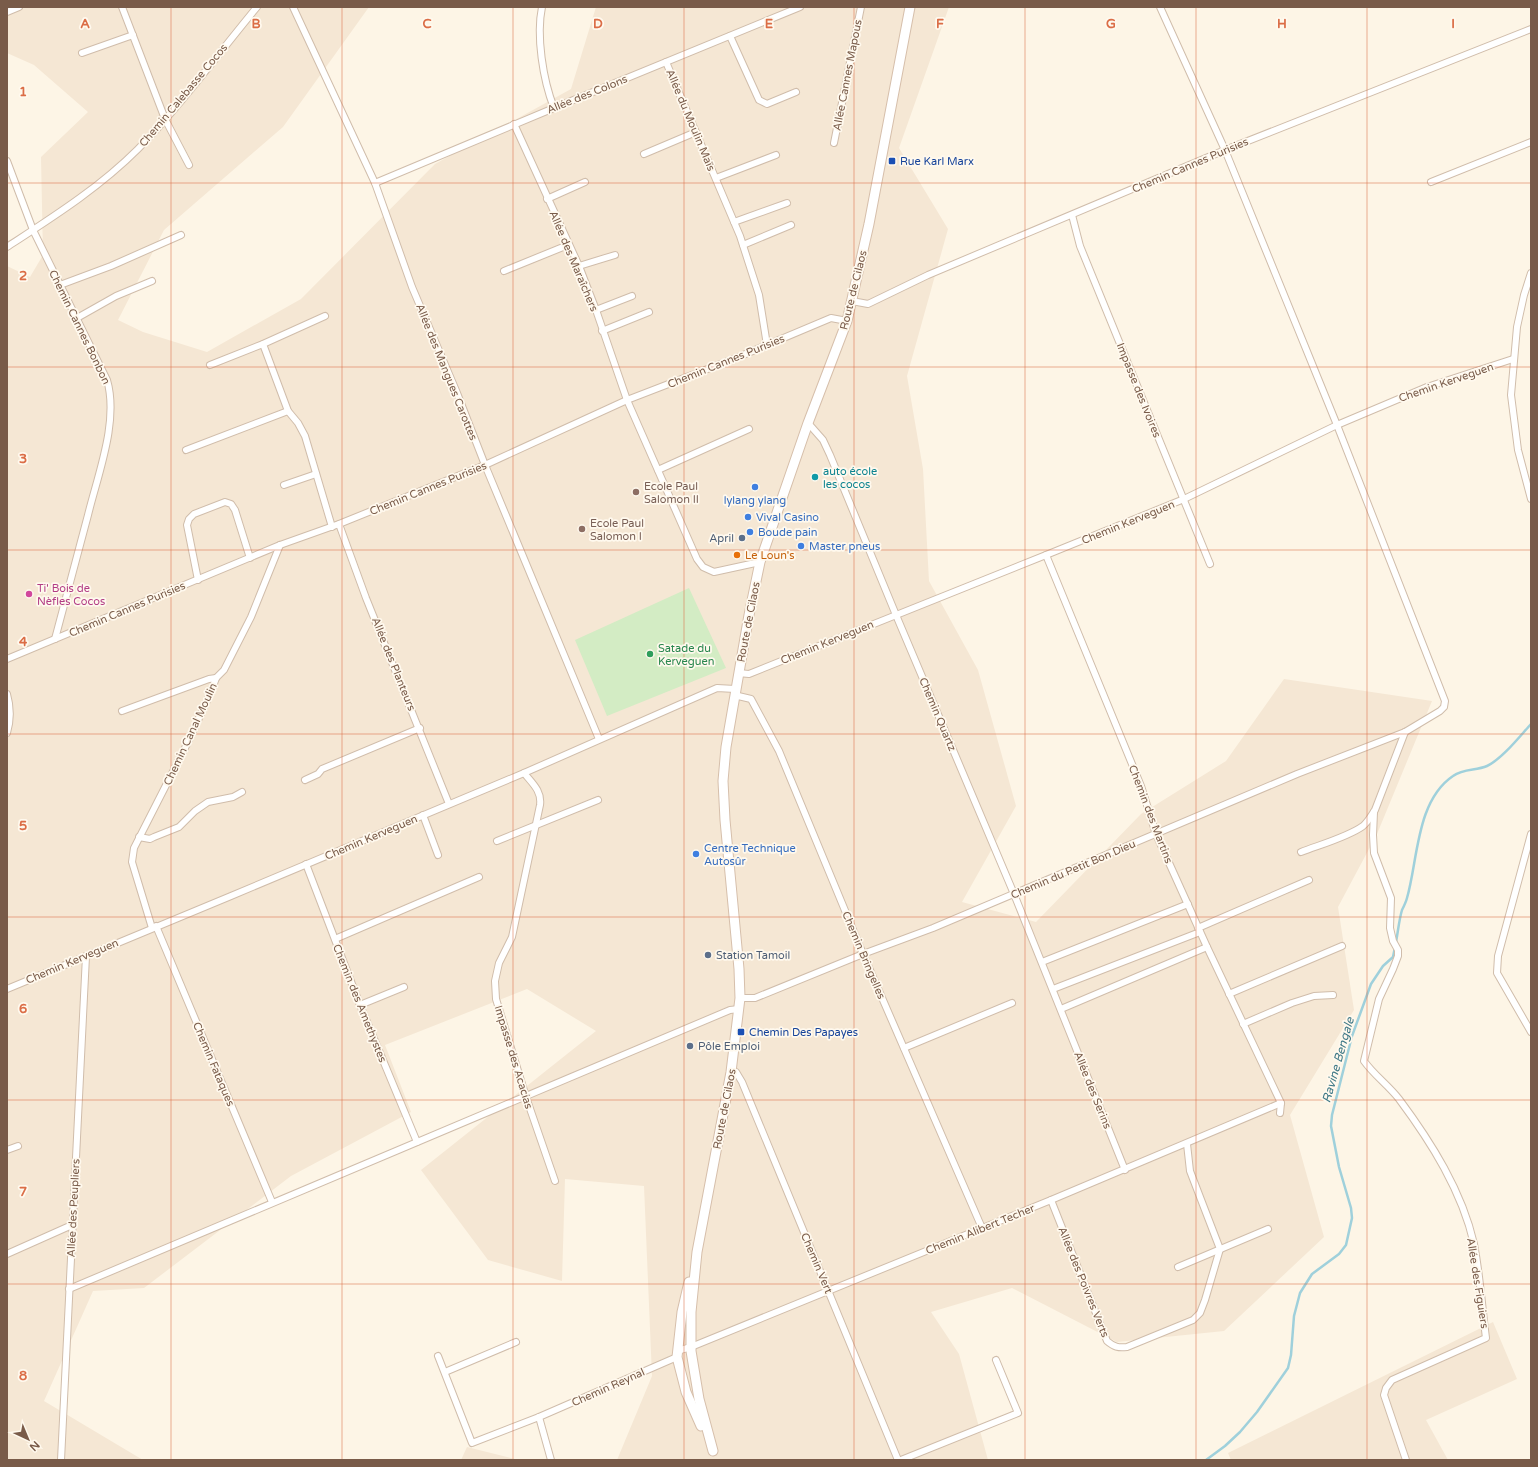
<svg xmlns="http://www.w3.org/2000/svg" width="1538" height="1467" font-family="'Varela Round',sans-serif">
  <style>
    .residential { fill: #f5e7d4 }
    .green { fill: #d3ecc4 }
    .lines { fill: none; stroke-linecap: round; stroke-linejoin: round }
    .stream { stroke: #9fd0db; stroke-width: 2.5 }
    .street-casing { stroke: #d0bdab; stroke-width: 8 }
    .secondary-casing { stroke: #d6bfab; stroke-width: 11 }
    .street { stroke: #fff; stroke-width: 6 }
    .secondary { stroke: #fff; stroke-width: 9 }
    .grid { fill: none; stroke: #db6d46; stroke-width: 1; stroke-opacity: 0.55 }
    .transit-dot { fill: #1a4fb4; stroke: #fff9ee; stroke-width: 1.5 }
    .culture-dot { fill: #0f9aa8; stroke: #fff9ee; stroke-width: 1.5 }
    .shop-dot { fill: #3f7fe0; stroke: #fff9ee; stroke-width: 1.5 }
    .education-dot { fill: #8d6e63; stroke: #fff9ee; stroke-width: 1.5 }
    .service-dot { fill: #5c6f8a; stroke: #fff9ee; stroke-width: 1.5 }
    .food-dot { fill: #e8710a; stroke: #fff9ee; stroke-width: 1.5 }
    .hotel-dot { fill: #d1479c; stroke: #fff9ee; stroke-width: 1.5 }
    .leisure-dot { fill: #2e9e5b; stroke: #fff9ee; stroke-width: 1.5 }
    .labels { text-anchor: middle; stroke-width: 3.5; stroke-linejoin: round; paint-order: stroke }
    .street-label { font-size: 11px; fill: #795b49; stroke: #fff9ee }
    .transit-label { font-size: 11px; fill: #164399; stroke: #fff9ee; text-anchor: start }
    .culture-label { font-size: 11px; fill: #0d838f; stroke: #fff9ee; text-anchor: start }
    .education-label { font-size: 11px; fill: #785e54; stroke: #fff9ee; text-anchor: start }
    .shop-label { font-size: 11px; fill: #366cbe; stroke: #fff9ee; text-anchor: start }
    .service-label { font-size: 11px; fill: #4e5e75; stroke: #fff9ee; text-anchor: start }
    .food-label { font-size: 11px; fill: #c56008; stroke: #fff9ee; text-anchor: start }
    .hotel-label { font-size: 11px; fill: #b23c85; stroke: #fff9ee; text-anchor: start }
    .leisure-label { font-size: 11px; fill: #27864d; stroke: #fff9ee; text-anchor: start }
    .water-label { font-size: 12px; font-style: italic; fill: #3f7886; stroke: #fff9ee }
    .grid-label { font-size: 13px; text-anchor: middle; font-weight: bold; fill: #db6d46; stroke: #fff9ee; stroke-width: 3.5; stroke-linejoin: round; paint-order: stroke }
  </style>
  <rect width="100%" height="100%" fill="#fdf5e6"/>
  <!-- residential -->
  <g class="residential">
    <path d="M 7,7 L 369,7 L 283,127 L 164,230 L 118,320 L 143,332 L 207,352 L 301,299 L 435,164 L 571,89 L 596,7 L 949,7 L 899,148 L 948,229 L 907,376 L 923,469 L 929,581 L 978,670 L 1016,806 L 962,902 L 1036,922 L 1141,814 L 1226,761 L 1284,679 L 1432,701 L 1377,834 L 1338,907 L 1354,1010 L 1290,1115 L 1324,1237 L 1224,1331 L 1117,1342 L 1012,1288 L 931,1312 L 959,1354 L 988,1460 L 617,1460 L 652,1376 L 644,1186 L 565,1179 L 562,1281 L 488,1260 L 421,1170 L 596,1031 L 527,989 L 385,1045 L 411,1112 L 291,1176 L 144,1288 L 93,1291 L 44,1401 L 143,1460 L 7,1460 L 7,266 L 30,277 L 43,255 L 41,157 L 88,112 L 34,65 L 7,53 Z"/>
    <path d="M 1493,1322 L 1517,1379 L 1426,1420 L 1448,1460 L 1231,1460 L 1228,1453 Z"/>
    <path d="M 467,1447 L 519,1460 L 461,1460 Z"/>
  </g>
  <!-- green -->
  <path class="green" d="M 689,588 L 726,668 L 607,716 L 575,640 Z"/>
  <g class="lines">
    <!-- stream -->
    <g class="stream">
      <path d="M 1396,942 C 1398,932 1399,920 1402,910 C 1404,906 1406,902 1407,898 C 1418,860 1416,801 1453,776 C 1464,768 1476,771 1487,766 C 1502,759 1520,736 1531,724"/>
      <path d="M 1206,1460 L 1225,1446 L 1240,1432 L 1257,1412 L 1288,1368 L 1291,1355 L 1294,1316 L 1300,1293 L 1312,1274 L 1339,1254 L 1346,1245 L 1352,1218 L 1351,1208 L 1339,1167 L 1331,1126 L 1332,1115 L 1352,1036 L 1371,984 L 1383,966 L 1393,957 L 1395,947"/>
    </g>
    <defs>
      <g id="street">
        <path d="M 122,7 L 165,119 L 189,165"/>
        <path d="M 293,7 L 375,183 L 412,287 L 457,393 L 485,465 L 599,739"/>
        <path d="M 542,7 C 536,36 543,80 554,108"/>
        <path d="M 7,12 L 19,7"/>
        <path d="M 730,36 L 759,100 L 767,104 L 796,92"/>
        <path d="M 82,53 L 133,35"/>
        <path d="M 666,62 L 740,236 L 759,295 L 767,345"/>
        <path d="M 514,124 L 579,266 L 596,310 L 627,400 L 697,559 L 703,567 L 714,572 L 760,562"/>
        <path d="M 834,143 L 861,7"/>
        <path d="M 644,154 L 696,132"/>
        <path d="M 7,161 L 33,230 L 107,380 C 119,421 98,474 88,515 C 77,556 66,598 55,639"/>
        <path d="M 716,178 L 776,155"/>
        <path d="M 1431,182 L 1531,142"/>
        <path d="M 375,183 L 554,108 L 800,7"/>
        <path d="M 547,199 L 585,182"/>
        <path d="M 1072,215 L 1080,246 L 1210,564"/>
        <path d="M 734,222 L 787,203"/>
        <path d="M 743,245 L 791,225"/>
        <path d="M 7,247 C 53,217 99,188 138,149 C 181,105 218,54 257,7"/>
        <path d="M 579,266 L 615,255"/>
        <path d="M 504,271 L 568,245"/>
        <path d="M 1531,273 L 1524,295 L 1517,327 L 1511,395 L 1518,450 L 1531,499"/>
        <path d="M 60,285 L 111,266 L 181,235"/>
        <path d="M 852,301 L 868,304 L 928,275 L 1225,150 L 1531,29"/>
        <path d="M 596,310 L 632,296"/>
        <path d="M 77,318 L 116,296 L 152,281"/>
        <path d="M 602,331 L 649,312"/>
        <path d="M 263,344 L 288,411 L 298,423 L 305,436 L 332,527"/>
        <path d="M 210,365 L 263,344 L 325,316"/>
        <path d="M 808,423 L 823,440 L 830,455 L 896,615 L 1014,894 L 1125,1170"/>
        <path d="M 186,450 L 288,411"/>
        <path d="M 658,470 L 749,429"/>
        <path d="M 284,485 L 316,474"/>
        <path d="M 339,524 L 366,598 L 449,804"/>
        <path d="M 1046,555 L 1141,786 L 1156,834 L 1207,947 L 1281,1103 L 1280,1113"/>
        <path d="M 198,580 L 187,525 L 189,519 L 194,514 L 225,502 L 231,504 L 235,510 L 250,558"/>
        <path d="M 7,659 L 280,545 L 339,524 L 485,465 L 627,400 L 736,358 L 831,318 L 847,321"/>
        <path d="M 738,673 L 749,674 L 1046,555 L 1184,499 L 1337,425 L 1427,387 L 1513,359"/>
        <path d="M 7,694 C 11,708 11,719 7,733"/>
        <path d="M 734,695 L 751,699 L 779,751 L 863,954 L 982,1228"/>
        <path d="M 122,711 L 209,679 L 216,678"/>
        <path d="M 524,773 C 532,783 542,791 540,805 L 512,937 L 499,963 L 495,981 L 496,999 L 526,1097 L 555,1181"/>
        <path d="M 305,780 L 318,774 L 322,769 L 420,728"/>
        <path d="M 1374,812 L 1373,835 L 1374,853 L 1391,898 L 1390,928 L 1393,941 L 1398,950 L 1398,956 L 1393,969 L 1379,999 L 1364,1061 C 1374,1075 1388,1085 1399,1099 C 1431,1142 1462,1191 1474,1244 C 1480,1275 1482,1307 1486,1338 L 1392,1380 L 1386,1388 L 1384,1395 L 1406,1460"/>
        <path d="M 423,815 L 438,855"/>
        <path d="M 1531,834 L 1498,956 L 1497,973 L 1531,1032"/>
        <path d="M 139,837 L 150,839 L 154,837 L 179,827 L 195,811 L 208,802 L 233,797 L 242,792"/>
        <path d="M 497,841 L 598,800"/>
        <path d="M 1301,852 C 1319,845 1348,837 1363,826 C 1368,822 1371,816 1375,810 L 1405,732"/>
        <path d="M 306,864 L 360,1005 L 417,1142"/>
        <path d="M 156,926 L 272,1202"/>
        <path d="M 152,928 L 132,862 L 134,848 L 187,744 L 211,692 L 216,678 L 224,670 L 251,617 L 280,545"/>
        <path d="M 1198,928 L 1309,880"/>
        <path d="M 335,939 L 479,877"/>
        <path d="M 1042,962 L 1188,904"/>
        <path d="M 7,989 L 231,896 L 524,773 L 717,688 L 735,689"/>
        <path d="M 1053,989 L 1200,932"/>
        <path d="M 1229,994 L 1342,946"/>
        <path d="M 740,998 L 755,998 L 863,954 L 933,928 L 1297,774 L 1405,732 L 1440,711 L 1444,707 L 1445,701 L 1337,425 L 1225,150 L 1160,7"/>
        <path d="M 360,1005 L 404,987"/>
        <path d="M 1061,1009 L 1207,947"/>
        <path d="M 1243,1024 L 1292,1003 L 1314,996 L 1333,995"/>
        <path d="M 904,1048 L 1012,1003"/>
        <path d="M 731,1072 L 736,1072 L 742,1082 L 898,1460"/>
        <path d="M 7,1150 L 18,1146"/>
        <path d="M 1051,1200 L 1107,1341 C 1114,1347 1118,1348 1127,1347 L 1193,1320 L 1200,1313 L 1205,1300 L 1220,1249 L 1190,1171 L 1187,1144"/>
        <path d="M 7,1254 L 72,1225"/>
        <path d="M 1178,1267 L 1268,1229"/>
        <path d="M 69,1289 C 289,1195 510,1104 730,1010 L 739,1009"/>
        <path d="M 677,1351 L 691,1347 L 1051,1200 L 1281,1103"/>
        <path d="M 438,1356 L 472,1443 L 539,1417 L 677,1357"/>
        <path d="M 445,1372 L 516,1342"/>
        <path d="M 539,1417 L 551,1460"/>
        <path d="M 61,1460 L 86,956"/>
        <path d="M 901,1460 L 1018,1413 L 996,1360"/>
      </g>
      <g id="secondary">
        <path d="M 689,1282 L 682,1312 L 677,1357 L 686,1392 L 701,1426"/>
        <path d="M 713,1451 L 699,1399 L 691,1351 L 691,1312 L 697,1252 L 731,1072 L 740,998 L 739,969 L 725,820 L 723,781 L 726,747 L 749,615 L 760,562 L 808,423 L 847,321 L 869,224 L 910,7"/>
      </g>
    </defs>
    <!-- street casing -->
    <use href="#street" class="street-casing"/>
    <!-- secondary casing -->
    <use href="#secondary" class="secondary-casing"/>
    <!-- street -->
    <use href="#street" class="street"/>
    <!-- secondary -->
    <use href="#secondary" class="secondary"/>
  </g>
  <!-- grid -->
  <path class="grid" d="M 171,7 L 171,1460M 342,7 L 342,1460M 513,7 L 513,1460M 684,7 L 684,1460M 854,7 L 854,1460M 1025,7 L 1025,1460M 1196,7 L 1196,1460M 1367,7 L 1367,1460M 7,183 L 1531,183M 7,367 L 1531,367M 7,550 L 1531,550M 7,734 L 1531,734M 7,917 L 1531,917M 7,1100 L 1531,1100M 7,1284 L 1531,1284"/>
  <!-- markers -->
  <g class="transit-dot">
    <rect x="888" y="157" width="8" height="8" rx="2"/>
    <rect x="737" y="1028" width="8" height="8" rx="2"/>
  </g>
  <circle class="culture-dot" cx="815" cy="477" r="4"/>
  <g class="shop-dot">
    <circle cx="755" cy="487" r="4"/>
    <circle cx="748" cy="517" r="4"/>
    <circle cx="750" cy="532" r="4"/>
    <circle cx="801" cy="546" r="4"/>
    <circle cx="696" cy="854" r="4"/>
  </g>
  <g class="education-dot">
    <circle cx="636" cy="492" r="4"/>
    <circle cx="582" cy="529" r="4"/>
  </g>
  <g class="service-dot">
    <circle cx="742" cy="538" r="4"/>
    <circle cx="708" cy="955" r="4"/>
    <circle cx="690" cy="1046" r="4"/>
  </g>
  <circle class="food-dot" cx="737" cy="555" r="4"/>
  <circle class="hotel-dot" cx="29" cy="594" r="4"/>
  <circle class="leisure-dot" cx="650" cy="654" r="4"/>
  <g class="labels">
    <!-- street labels -->
    <g class="street-label">
      <text transform="translate(847 75) rotate(-79)" y="4">Allée Cannes Mapous</text>
      <text transform="translate(587 94) rotate(-22)" y="4">Allée des Colons</text>
      <text transform="translate(183 95) rotate(-50)" y="4">Chemin Calebasse Cocos</text>
      <text transform="translate(691 120) rotate(67)" y="4">Allée du Moulin Maïs</text>
      <text transform="translate(1190 165) rotate(-23)" y="4">Chemin Cannes Purisies</text>
      <text transform="translate(574 261) rotate(67)" y="4">Allée des Maraîchers</text>
      <text transform="translate(853 290) rotate(-76)" y="4">Route de Cilaos</text>
      <text transform="translate(80 327) rotate(64)" y="4">Chemin Cannes Bonbon</text>
      <text transform="translate(726 361) rotate(-22)" y="4">Chemin Cannes Purisies</text>
      <text transform="translate(447 372) rotate(68)" y="4">Allée des Mangues Carottes</text>
      <text transform="translate(1446 382) rotate(-19)" y="4">Chemin Kerveguen</text>
      <text transform="translate(1139 390) rotate(68)" y="4">Impasse des Ivoires</text>
      <text transform="translate(428 488) rotate(-22)" y="4">Chemin Cannes Purisies</text>
      <text transform="translate(1128 522) rotate(-22)" y="4">Chemin Kerveguen</text>
      <text transform="translate(127 609) rotate(-23)" y="4">Chemin Cannes Purisies</text>
      <text transform="translate(748 622) rotate(-79)" y="4">Route de Cilaos</text>
      <text transform="translate(827 642) rotate(-22)" y="4">Chemin Kerveguen</text>
      <text transform="translate(394 664) rotate(68)" y="4">Allée des Planteurs</text>
      <text transform="translate(938 714) rotate(67)" y="4">Chemin Quartz</text>
      <text transform="translate(190 734) rotate(-65)" y="4">Chemin Canal Moulin</text>
      <text transform="translate(1151 814) rotate(69)" y="4">Chemin des Martins</text>
      <text transform="translate(371 837) rotate(-23)" y="4">Chemin Kerveguen</text>
      <text transform="translate(1073 869) rotate(-23)" y="4">Chemin du Petit Bon Dieu</text>
      <text transform="translate(864 955) rotate(67)" y="4">Chemin Bringelles</text>
      <text transform="translate(72 961) rotate(-23)" y="4">Chemin Kerveguen</text>
      <text transform="translate(360 1003) rotate(68)" y="4">Chemin des Amethystes</text>
      <text transform="translate(514 1057) rotate(73)" y="4">Impasse des Acacias</text>
      <text transform="translate(214 1064) rotate(67)" y="4">Chemin Fataques</text>
      <text transform="translate(1093 1090) rotate(68)" y="4">Allée des Serins</text>
      <text transform="translate(724 1109) rotate(-79)" y="4">Route de Cilaos</text>
      <text transform="translate(73 1208) rotate(-87)" y="4">Allée des Peupliers</text>
      <text transform="translate(980 1229) rotate(-22)" y="4">Chemin Alibert Techer</text>
      <text transform="translate(817 1263) rotate(67)" y="4">Chemin Vert</text>
      <text transform="translate(1084 1282) rotate(68)" y="4">Allée des Poivres Verts</text>
      <text transform="translate(1478 1283) rotate(81)" y="4">Allée des Figuiers</text>
      <text transform="translate(608 1387) rotate(-24)" y="4">Chemin Reynal</text>
    </g>
    <!-- transit labels -->
    <g class="transit-label">
      <text x="900" y="165">Rue Karl Marx</text>
      <text x="749" y="1036">Chemin Des Papayes</text>
    </g>
    <!-- culture labels -->
    <g class="culture-label">
      <text x="823" y="475">auto école<tspan x="823" dy="13">les cocos</tspan></text>
    </g>
    <!-- education labels -->
    <g class="education-label">
      <text x="644" y="490">Ecole Paul<tspan x="644" dy="13">Salomon II</tspan></text>
      <text x="590" y="527">Ecole Paul<tspan x="590" dy="13">Salomon I</tspan></text>
    </g>
    <!-- shop labels -->
    <g class="shop-label">
      <text x="755" y="504" text-anchor="middle">lylang ylang</text>
      <text x="756" y="521">Vival Casino</text>
      <text x="758" y="536">Boude pain</text>
      <text x="809" y="550">Master pneus</text>
      <text x="704" y="852">Centre Technique<tspan x="704" dy="13">Autosûr</tspan></text>
    </g>
    <!-- service labels -->
    <g class="service-label">
      <text x="734" y="542" text-anchor="end">April</text>
      <text x="716" y="959">Station Tamoil</text>
      <text x="698" y="1050">Pôle Emploi</text>
    </g>
    <!-- food labels -->
    <g class="food-label">
      <text x="745" y="559">Le Loun's</text>
    </g>
    <!-- hotel labels -->
    <g class="hotel-label">
      <text x="37" y="592">Ti' Bois de<tspan x="37" dy="13">Nèfles Cocos</tspan></text>
    </g>
    <!-- leisure labels -->
    <g class="leisure-label">
      <text x="658" y="652">Satade du<tspan x="658" dy="13">Kerveguen</tspan></text>
    </g>
    <!-- water labels -->
    <g class="water-label">
      <text transform="translate(1338 1060) rotate(-74)" y="4">Ravine Bengale</text>
    </g>
  </g>
  <g class="grid-label">
    <text x="85" y="28">A</text>
    <text x="256" y="28">B</text>
    <text x="427" y="28">C</text>
    <text x="598" y="28">D</text>
    <text x="769" y="28">E</text>
    <text x="940" y="28">F</text>
    <text x="1111" y="28">G</text>
    <text x="1282" y="28">H</text>
    <text x="1453" y="28">I</text>
    <text x="23" y="96">1</text>
    <text x="23" y="280">2</text>
    <text x="23" y="463">3</text>
    <text x="23" y="646">4</text>
    <text x="23" y="830">5</text>
    <text x="23" y="1013">6</text>
    <text x="23" y="1196">7</text>
    <text x="23" y="1380">8</text>
  </g>
  <!-- border -->
  <rect width="1538" height="1467" fill="none" stroke="#795b49" stroke-width="16"/>
  <!-- north arrow -->
  <g transform="translate(28 1439) rotate(136)" stroke="#fff9ee" stroke-width="3" paint-order="stroke">
  <path d="M0-3L7 15L0 10L-7 15Z" fill="#795b49"/>
  <text y="-6" font-size="11" font-weight="bold" text-anchor="middle" fill="#795b49">N</text>
  </g>
</svg>
